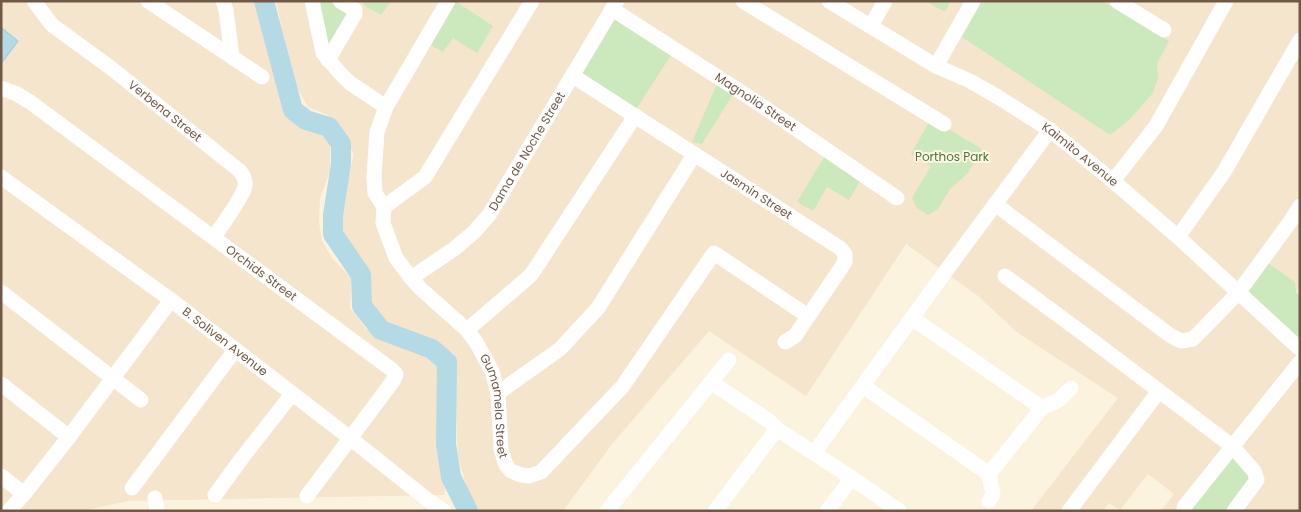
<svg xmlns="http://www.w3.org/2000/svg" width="1301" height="512" font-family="Poppins,sans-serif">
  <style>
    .residential { fill: #f4e5cc }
    .green { fill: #cbe9bd }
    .water { fill: #b3dae5; stroke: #99c9d7 }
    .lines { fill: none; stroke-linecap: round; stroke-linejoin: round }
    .river { stroke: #b3dae5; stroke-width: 20 }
    .minor { stroke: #fff; stroke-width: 15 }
    .labels { text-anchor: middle; stroke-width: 4; stroke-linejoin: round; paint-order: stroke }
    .street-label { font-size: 12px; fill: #725946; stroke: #fff6e4 }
    .park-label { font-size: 12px; fill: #4b783e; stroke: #fff6e4 }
  </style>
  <rect width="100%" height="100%" fill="#fcf3de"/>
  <!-- residential -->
  <g class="residential">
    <path d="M 1,1 L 261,1 L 284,100 L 292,118 L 305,124 L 318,126 L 330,142 L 330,170 L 320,199 L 319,222 L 322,241 L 332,258 L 351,278 L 350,308 L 366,329 L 418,349 L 441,366 L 443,458 L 445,495 L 128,501 L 82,511 L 1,511 Z"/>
    <path d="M 276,1 L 1300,1 L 1300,286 L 1296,292 L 1300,296 L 1300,511 L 1161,511 L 1174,494 L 1148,474 L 1120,510 L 1109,503 L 1103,511 L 1031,511 L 1118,398 L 1018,333 L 978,296 L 906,244 L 806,396 L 709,331 L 613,443 L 563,511 L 479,511 L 467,488 L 458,457 L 454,353 L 385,326 L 371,304 L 365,272 L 340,240 L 338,224 L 354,154 L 328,115 L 308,107 L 294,82 Z"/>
  </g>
  <!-- green -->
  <g class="green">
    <path d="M 314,1 L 334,1 L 350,10 L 328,55 Z"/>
    <path d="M 362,1 L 391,1 L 381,15 L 365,6 Z"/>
    <path d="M 455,1 L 493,26 L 477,53 L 453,38 L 443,52 L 422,40 Z"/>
    <path d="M 925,1 L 948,1 L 950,2 L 945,12 Z"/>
    <path d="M 982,1 L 1102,1 L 1169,41 L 1157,64 L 1158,78 L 1153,93 L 1129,120 L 1110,135 L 962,37 Z"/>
    <path d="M 613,17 L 671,55 L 635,111 L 578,74 Z"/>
    <path d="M 717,84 L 733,94 L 702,144 L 692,142 Z"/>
    <path d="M 931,119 L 982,149 L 968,173 L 950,189 L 938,209 L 928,215 L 917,208 L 912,198 L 931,166 L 911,154 Z"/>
    <path d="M 826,154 L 863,176 L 849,200 L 827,187 L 813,211 L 797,202 Z"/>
    <path d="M 1268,263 L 1295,282 L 1296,292 L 1300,296 L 1300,339 L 1243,293 Z"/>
    <path d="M 1232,450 L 1252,474 L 1231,511 L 1193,511 L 1189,504 Z"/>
  </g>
  <!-- water -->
  <path class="water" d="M 2,28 L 18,41 L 1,64 L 1,45 L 2,44 L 1,43 Z"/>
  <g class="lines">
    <!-- river -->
    <path class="river" d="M 264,1 L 293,110 L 306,120 L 329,127 L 341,144 L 341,164 L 333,215 L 333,234 L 361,275 L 362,306 L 381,330 L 432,349 L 447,362 L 446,444 L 451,477 L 468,511"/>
    <!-- minor -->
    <g class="minor">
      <path id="s1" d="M 34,1 L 52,25 L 111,68 L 240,171 C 243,175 246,180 245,186 C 244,195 221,227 214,237"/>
      <path d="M 148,1 L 262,77"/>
      <path d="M 223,1 L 226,10 L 232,57"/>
      <path d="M 312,1 L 323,53 L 339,72 L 350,83 L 386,107"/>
      <path id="s2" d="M 448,1 L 386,107 L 377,132 L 374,176 L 375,193 L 384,207 L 383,223 L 396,258 L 411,278 L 421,289 L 467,330 L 476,342 L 492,371 L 498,393 L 501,449 L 506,465 L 511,471 L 521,475 L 529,476 L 541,472 L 622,387 L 714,253 L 808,316"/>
      <path d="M 743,1 L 944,124"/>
      <path id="s3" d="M 829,1 L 936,66 L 970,81 L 998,97 L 1050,130 L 1113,181 L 1178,237 L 1300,349"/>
      <path d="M 1117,1 L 1164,30"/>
      <path id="s4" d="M 612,9 L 755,101 L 897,198"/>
      <path d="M 871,26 L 885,1"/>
      <path d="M 328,60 L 355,14 L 355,10 L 340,1"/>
      <path d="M 936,66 L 973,1"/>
      <path id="s5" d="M 573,76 L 840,248 L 845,254 L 845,262 L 795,336 L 785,342"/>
      <path id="s6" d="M 1,88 L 17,94 L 30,102 L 391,369 L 396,374 L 393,381 L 307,496"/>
      <path id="s7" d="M 1,177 L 171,300 L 350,438 L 429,501 L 444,511"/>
      <path d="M 1113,181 L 1156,126 L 1226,1"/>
      <path d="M 995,204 L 1171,336 L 1181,341 L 1193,339 L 1238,293 L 1290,222 L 1300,206"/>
      <path d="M 384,207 L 425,177 L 532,1"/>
      <path d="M 1178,237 L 1224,172 L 1300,40"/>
      <path d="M 945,272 L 1050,130"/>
      <path d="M 1005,276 L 1085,335 L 1232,446 L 1254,471 L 1257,480 L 1234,511"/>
      <path id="s8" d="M 411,278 L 454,249 L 474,232 L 489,215 L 617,1"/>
      <path d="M 1,292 L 141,400"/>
      <path d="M 912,318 L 1042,408"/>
      <path d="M 467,330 L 531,275 L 635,116"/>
      <path d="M 711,382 L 769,421 L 777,429 L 852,478 L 899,511"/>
      <path d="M 1,384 L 69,437"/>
      <path d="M 863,386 L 989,474"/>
      <path d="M 498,393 L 560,349 L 598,308 L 694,155"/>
      <path d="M 814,453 L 943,275"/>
      <path d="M 989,474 L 1042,408 L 1059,400 L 1071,388"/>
      <path d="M 989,474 L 993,494 L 989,501"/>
      <path d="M 1,476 L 24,494"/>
      <path d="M 132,488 L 235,350"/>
      <path d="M 215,495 L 242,458 L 292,394"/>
      <path d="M 155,498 L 157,511"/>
      <path d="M 9,511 L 24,494 L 69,437 L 171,300"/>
      <path d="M 607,511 L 729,360"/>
      <path d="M 715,511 L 777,429"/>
      <path d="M 827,511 L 852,478"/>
      <path d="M 1069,511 L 1159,391"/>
      <path d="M 1185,511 L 1184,508 L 1185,506 L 1300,362"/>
    </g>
  </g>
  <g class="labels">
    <!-- street labels -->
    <g class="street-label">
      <text dy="4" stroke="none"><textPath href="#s4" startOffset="171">Magnolia Street</textPath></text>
      <text dy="4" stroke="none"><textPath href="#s1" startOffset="172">Verbena Street</textPath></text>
      <text dy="4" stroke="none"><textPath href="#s8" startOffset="175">Dama de Noche Street</textPath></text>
      <text dy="4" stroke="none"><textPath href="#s3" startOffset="295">Kaimito Avenue</textPath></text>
      <text dy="4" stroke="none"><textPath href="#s5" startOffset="218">Jasmin Street</textPath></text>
      <text dy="4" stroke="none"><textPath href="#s6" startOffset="320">Orchids Street</textPath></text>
      <text dy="4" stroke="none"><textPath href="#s7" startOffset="278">B. Soliven Avenue</textPath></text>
      <text dy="4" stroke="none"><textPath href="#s2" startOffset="465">Gumamela Street</textPath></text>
    </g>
    <!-- park labels -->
    <g class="park-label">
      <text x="952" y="161">Porthos Park</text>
    </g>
  </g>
  <!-- border -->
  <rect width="1301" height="512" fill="none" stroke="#725946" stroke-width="5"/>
</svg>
